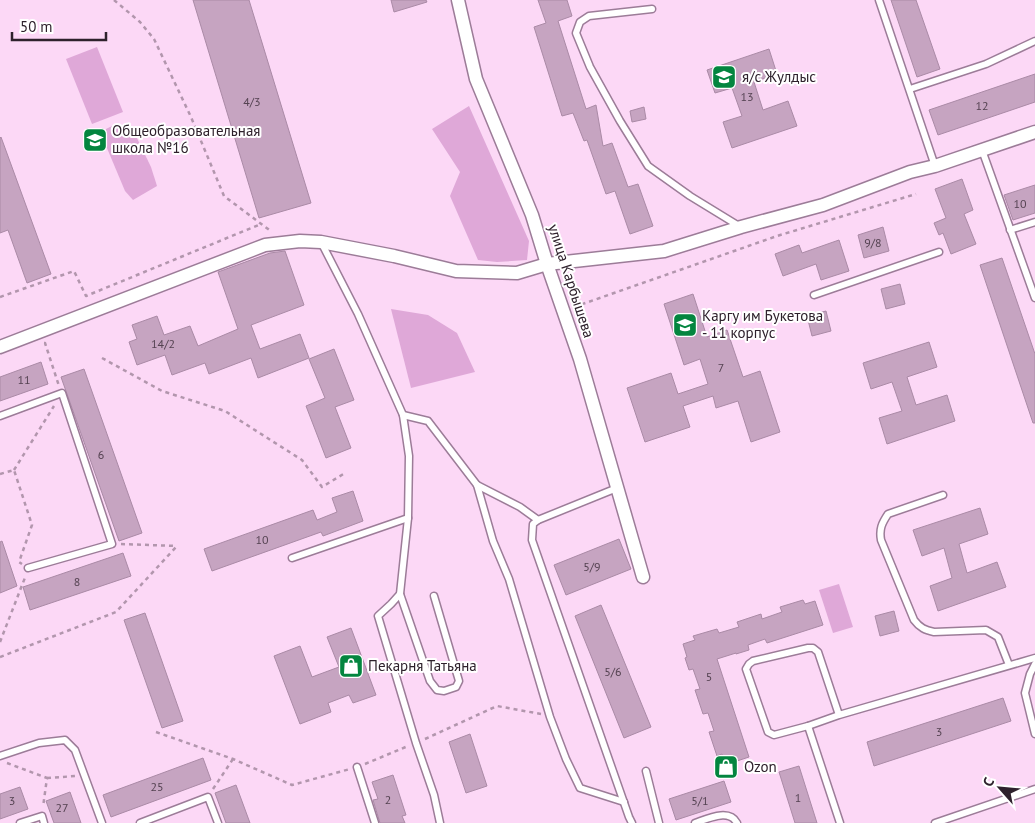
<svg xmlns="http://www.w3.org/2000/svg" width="1035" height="823" font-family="'PT Sans',sans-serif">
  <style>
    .green { fill: #dfa8d8 }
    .building { fill: #c6a4c1; stroke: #aa8aa6 }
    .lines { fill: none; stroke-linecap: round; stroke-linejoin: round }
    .lane-casing { stroke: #9c7c98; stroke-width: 9 }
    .street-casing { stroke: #9c7c98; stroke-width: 15 }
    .path { stroke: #b296ad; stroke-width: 2.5; stroke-dasharray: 4 4; stroke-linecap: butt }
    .lane { stroke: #fff; stroke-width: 6 }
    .street { stroke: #fff; stroke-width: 12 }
    .labels { text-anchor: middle; stroke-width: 4; stroke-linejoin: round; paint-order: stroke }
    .number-label { font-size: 12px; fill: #544251 }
    .poi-label { font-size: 15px; fill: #2e212c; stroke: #fff; text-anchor: start }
    .street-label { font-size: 15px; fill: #2e212c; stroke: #fff }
  </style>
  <rect width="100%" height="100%" fill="#fcd8f6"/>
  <!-- green -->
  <g class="green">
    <path d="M 97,47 L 123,112 L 92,124 L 66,59 Z"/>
    <path d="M 469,106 L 529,241 L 527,260 L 497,262 L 478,260 L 450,196 L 460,172 L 432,129 Z"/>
    <path d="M 116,124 L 133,130 L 151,167 L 157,186 L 133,200 L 125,191 L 104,141 L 106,129 Z"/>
    <path d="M 391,309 L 428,315 L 457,333 L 475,372 L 411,388 Z"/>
    <path d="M 839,584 L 853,627 L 833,633 L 819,590 Z"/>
  </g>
  <!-- building -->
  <g class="building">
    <path d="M 193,0 L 249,0 L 311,203 L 259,218 Z"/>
    <path d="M 391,0 L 426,0 L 427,2 L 394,12 Z"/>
    <path d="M 538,0 L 567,0 L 572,16 L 558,21 L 586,109 L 596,105 L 603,146 L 612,143 L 628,187 L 638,184 L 653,226 L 630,234 L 615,191 L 606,194 L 587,140 L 584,141 L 573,113 L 562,116 L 534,27 L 546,23 Z"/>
    <path d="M 891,0 L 916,0 L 940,69 L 917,77 Z"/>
    <path d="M 769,49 L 777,74 L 754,82 L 763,110 L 788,101 L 797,126 L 732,148 L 723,122 L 742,116 L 732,88 L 715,93 L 707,70 Z"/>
    <path d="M 1035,74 L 1035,102 L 938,135 L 929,110 Z"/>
    <path d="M 644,107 L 646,119 L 632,122 L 630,111 Z"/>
    <path d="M 1,137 L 51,274 L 27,283 L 8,230 L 0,233 L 0,138 Z"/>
    <path d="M 962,179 L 973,210 L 964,214 L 976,244 L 951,254 L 943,233 L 939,235 L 934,223 L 946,218 L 935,189 Z"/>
    <path d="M 1035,185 L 1035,213 L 1013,220 L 1004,195 Z"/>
    <path d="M 883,227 L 889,251 L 864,258 L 858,235 Z"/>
    <path d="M 839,240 L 849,271 L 821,280 L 816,264 L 783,276 L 775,254 L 799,245 L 802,253 Z"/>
    <path d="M 285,251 L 304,305 L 251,325 L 260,349 L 300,334 L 309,358 L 258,378 L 251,358 L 209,374 L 205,363 L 172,375 L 165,355 L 137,365 L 129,342 L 137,339 L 132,325 L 157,316 L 164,335 L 190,326 L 198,346 L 238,329 L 218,272 L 270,253 Z"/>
    <path d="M 1002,258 L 1035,354 L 1035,423 L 1033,423 L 980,265 Z"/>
    <path d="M 900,284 L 905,304 L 886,309 L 881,289 Z"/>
    <path d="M 693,294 L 707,337 L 727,330 L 743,377 L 760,371 L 780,432 L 751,442 L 738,401 L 716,408 L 713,396 L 683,406 L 690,427 L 645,442 L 627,388 L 671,373 L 678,394 L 708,384 L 700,359 L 684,365 L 664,304 Z"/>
    <path d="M 826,311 L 831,331 L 812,336 L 807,316 Z"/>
    <path d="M 929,342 L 937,367 L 907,377 L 916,405 L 947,395 L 955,421 L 887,444 L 879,418 L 902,411 L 892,382 L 871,389 L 863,363 Z"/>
    <path d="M 334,349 L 354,400 L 335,407 L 351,448 L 326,458 L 306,406 L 325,398 L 309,359 Z"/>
    <path d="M 41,362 L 48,384 L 0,401 L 0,377 Z"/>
    <path d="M 84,369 L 142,533 L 119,541 L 61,377 Z"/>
    <path d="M 353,491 L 363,521 L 323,536 L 321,532 L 212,571 L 204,549 L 313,510 L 317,520 L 337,512 L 332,498 Z"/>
    <path d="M 980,508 L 988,534 L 959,544 L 967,573 L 997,562 L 1006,587 L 938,611 L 930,586 L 952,578 L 944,548 L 922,556 L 913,530 Z"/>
    <path d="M 619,539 L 631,569 L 566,595 L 554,565 Z"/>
    <path d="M 2,541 L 17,586 L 0,593 L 0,542 Z"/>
    <path d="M 123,553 L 131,576 L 30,610 L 23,587 Z"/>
    <path d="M 803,600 L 805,604 L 815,601 L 823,625 L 767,643 L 765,639 L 748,645 L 749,650 L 736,654 L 736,653 L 717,659 L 749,757 L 725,765 L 722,754 L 717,756 L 709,732 L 714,731 L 708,713 L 703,714 L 695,690 L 700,689 L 693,669 L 689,670 L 685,658 L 687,657 L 683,644 L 695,640 L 693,636 L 717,629 L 719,633 L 739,627 L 737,622 L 761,614 L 762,619 L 782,612 L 780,607 Z"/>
    <path d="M 601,605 L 651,727 L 624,738 L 575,616 Z"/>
    <path d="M 894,611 L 899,631 L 880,636 L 875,616 Z"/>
    <path d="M 145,613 L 183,721 L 162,728 L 124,620 Z"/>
    <path d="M 351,628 L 376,695 L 353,703 L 349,695 L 328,703 L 331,712 L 300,724 L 274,656 L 300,646 L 312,677 L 339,667 L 327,637 Z"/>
    <path d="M 1003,698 L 1011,721 L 874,766 L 867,742 Z"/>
    <path d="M 470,734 L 487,786 L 466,793 L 449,742 Z"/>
    <path d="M 203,758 L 211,780 L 111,817 L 103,795 Z"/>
    <path d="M 799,766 L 817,823 L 795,823 L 779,772 Z"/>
    <path d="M 393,775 L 406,815 L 402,816 L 405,823 L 380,823 L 373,800 L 378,799 L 372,782 Z"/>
    <path d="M 724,781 L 731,802 L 676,820 L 669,799 Z"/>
    <path d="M 236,785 L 250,823 L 226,823 L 215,793 Z"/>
    <path d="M 20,787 L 28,809 L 0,819 L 0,794 Z"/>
    <path d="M 70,792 L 81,823 L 54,823 L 46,801 Z"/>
  </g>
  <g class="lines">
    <defs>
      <g id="lane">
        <path d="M 879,0 L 935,166"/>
        <path d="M 652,9 L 589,16 L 580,22 L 576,33 L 590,67 L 620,121 L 648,166 L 690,196 L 739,226"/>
        <path d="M 910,89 L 986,64 L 1035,41"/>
        <path d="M 982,150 L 1035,298"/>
        <path d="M 1010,230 L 1035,222"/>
        <path d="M 321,242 L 358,314 L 403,415 L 409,456 L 408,518 L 400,594 L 391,604 L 378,616 L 416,743 L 434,795 L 440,823"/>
        <path d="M 814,295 L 939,252"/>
        <path d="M 403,415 L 428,421 L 477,485 L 493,541 L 509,579 L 550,717 L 566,759 L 580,788 L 624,802"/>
        <path d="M 0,416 L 62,393 L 112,544 L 28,568"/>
        <path d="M 477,485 L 520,507 L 538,520"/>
        <path d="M 617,488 L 538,520 L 533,524 L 532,540 L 629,817 L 632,823"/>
        <path d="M 943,495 L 888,514 C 882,523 879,529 881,540 L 914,620 C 920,628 925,630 934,632 L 986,630 L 998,637 L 1009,665"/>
        <path d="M 292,558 L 408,518"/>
        <path d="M 400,594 L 430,681 L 437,690 L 444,691 L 456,687 L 459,681 L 434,596"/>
        <path d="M 1035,664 L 1030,674 L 1025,693 L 1035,734"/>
        <path d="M 839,715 L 818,652 L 813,648 L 808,648 L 753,661 L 749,664 L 746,669 L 768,732 L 774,735 L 808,726 L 839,715 L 1035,658"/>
        <path d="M 808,726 L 840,823"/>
        <path d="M 0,756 L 39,743 L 65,740 L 75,750 L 102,823"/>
        <path d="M 357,767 L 375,823"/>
        <path d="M 646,771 L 659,823"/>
        <path d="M 20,823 L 42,816 L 44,823"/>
        <path d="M 140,823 L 208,797 L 218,823"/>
        <path d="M 695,823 C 707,819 729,808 737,823"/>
        <path d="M 935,823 L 1035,789"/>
      </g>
      <g id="street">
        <path d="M 458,0 L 476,79 L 532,215 L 547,264 L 580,359 L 643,577"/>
        <path d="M 0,347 L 265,245 L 300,241 L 321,242 L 394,256 L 456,271 L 517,273 L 547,264 L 664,251 L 741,227 L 823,205 L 910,172 L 935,166 L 1035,132"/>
      </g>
    </defs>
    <!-- lane casing -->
    <use href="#lane" class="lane-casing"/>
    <!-- street casing -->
    <use href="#street" class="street-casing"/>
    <!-- path -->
    <g class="path">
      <path d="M 114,0 L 140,22 L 154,39 L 191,117 L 224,196 L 272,232"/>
      <path d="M 0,297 L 74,271 L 86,296 L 261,224"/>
      <path d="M 574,307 L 777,236 L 916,194"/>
      <path d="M 44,343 L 45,343 L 59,386"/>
      <path d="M 102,358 L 162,391 L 225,411 L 302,460 L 322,487 L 345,473"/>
      <path d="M 14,470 L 54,406"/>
      <path d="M 0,474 L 14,470 L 32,525 L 19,562 L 22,564"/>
      <path d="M 121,544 L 177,546"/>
      <path d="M 0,642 L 26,575"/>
      <path d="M 0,657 L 116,612 L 177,546"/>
      <path d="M 156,732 L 233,759 L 292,785 L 350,769"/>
      <path d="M 425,739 L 497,706 L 541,714"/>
      <path d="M 7,763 L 47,778 L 43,807"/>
      <path d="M 365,764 L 408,746"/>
      <path d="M 47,778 L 76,776"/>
      <path d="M 213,789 L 233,759"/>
    </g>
    <!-- lane -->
    <use href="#lane" class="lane"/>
    <!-- street -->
    <use href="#street" class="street"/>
  </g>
  <!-- icons -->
  <defs>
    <symbol id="school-square" viewBox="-11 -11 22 22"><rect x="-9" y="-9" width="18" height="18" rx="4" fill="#03853f" stroke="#fff"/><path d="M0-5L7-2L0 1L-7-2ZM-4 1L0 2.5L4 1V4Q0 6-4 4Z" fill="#fff"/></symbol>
    <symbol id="university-square" viewBox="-11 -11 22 22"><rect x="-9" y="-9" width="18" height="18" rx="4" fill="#03853f" stroke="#fff"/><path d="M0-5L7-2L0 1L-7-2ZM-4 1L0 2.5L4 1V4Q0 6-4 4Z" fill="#fff"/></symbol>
    <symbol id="shop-square" viewBox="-11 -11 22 22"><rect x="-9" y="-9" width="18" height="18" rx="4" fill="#03853f" stroke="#fff"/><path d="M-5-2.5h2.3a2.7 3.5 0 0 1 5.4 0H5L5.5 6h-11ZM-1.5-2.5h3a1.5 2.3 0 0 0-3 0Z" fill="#fff"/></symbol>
  </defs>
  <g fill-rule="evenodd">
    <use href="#school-square" x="710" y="63" width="28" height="28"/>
    <use href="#school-square" x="81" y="126" width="28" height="28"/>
    <use href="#university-square" x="671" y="311" width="28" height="28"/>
    <use href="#shop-square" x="337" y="652" width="28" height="28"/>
    <use href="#shop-square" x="712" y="753" width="28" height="28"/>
  </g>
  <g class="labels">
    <!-- number labels -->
    <g class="number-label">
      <text x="747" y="101">13</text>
      <text x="252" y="106">4/3</text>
      <text x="982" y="110">12</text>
      <text x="1020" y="208">10</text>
      <text x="873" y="247">9/8</text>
      <text x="163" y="348">14/2</text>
      <text x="721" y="372">7</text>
      <text x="24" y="384">11</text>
      <text x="101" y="459">6</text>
      <text x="262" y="544">10</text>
      <text x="592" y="571">5/9</text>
      <text x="77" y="586">8</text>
      <text x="613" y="676">5/6</text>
      <text x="709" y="681">5</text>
      <text x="939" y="736">3</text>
      <text x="157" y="791">25</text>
      <text x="798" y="802">1</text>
      <text x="388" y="804">2</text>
      <text x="12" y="805">3</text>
      <text x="700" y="805">5/1</text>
      <text x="62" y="812">27</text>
    </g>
    <!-- poi labels -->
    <g class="poi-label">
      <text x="742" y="82">я/c Жулдыс</text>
      <text x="112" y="136">Общеобразовательная<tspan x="112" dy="17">школа №16</tspan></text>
      <text x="702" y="321">Каргу им Букетова<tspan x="702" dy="17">- 11 корпус</tspan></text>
      <text x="368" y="671">Пекарня Татьяна</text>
      <text x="744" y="772">Ozon</text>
    </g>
    <!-- street labels -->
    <g class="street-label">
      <text transform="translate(571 281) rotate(72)" y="5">улица Карбышева</text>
    </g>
  </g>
  <!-- north arrow -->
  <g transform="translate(1000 788) rotate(297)" stroke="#ffffff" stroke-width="4" paint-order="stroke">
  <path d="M0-4L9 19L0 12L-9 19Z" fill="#2e212c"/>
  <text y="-8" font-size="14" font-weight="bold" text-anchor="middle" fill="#2e212c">С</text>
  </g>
  <!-- scale -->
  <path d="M12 32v8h94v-8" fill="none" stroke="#2e212c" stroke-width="2.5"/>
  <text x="20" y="32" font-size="15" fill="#2e212c" stroke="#ffffff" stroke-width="4" paint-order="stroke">50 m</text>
</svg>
